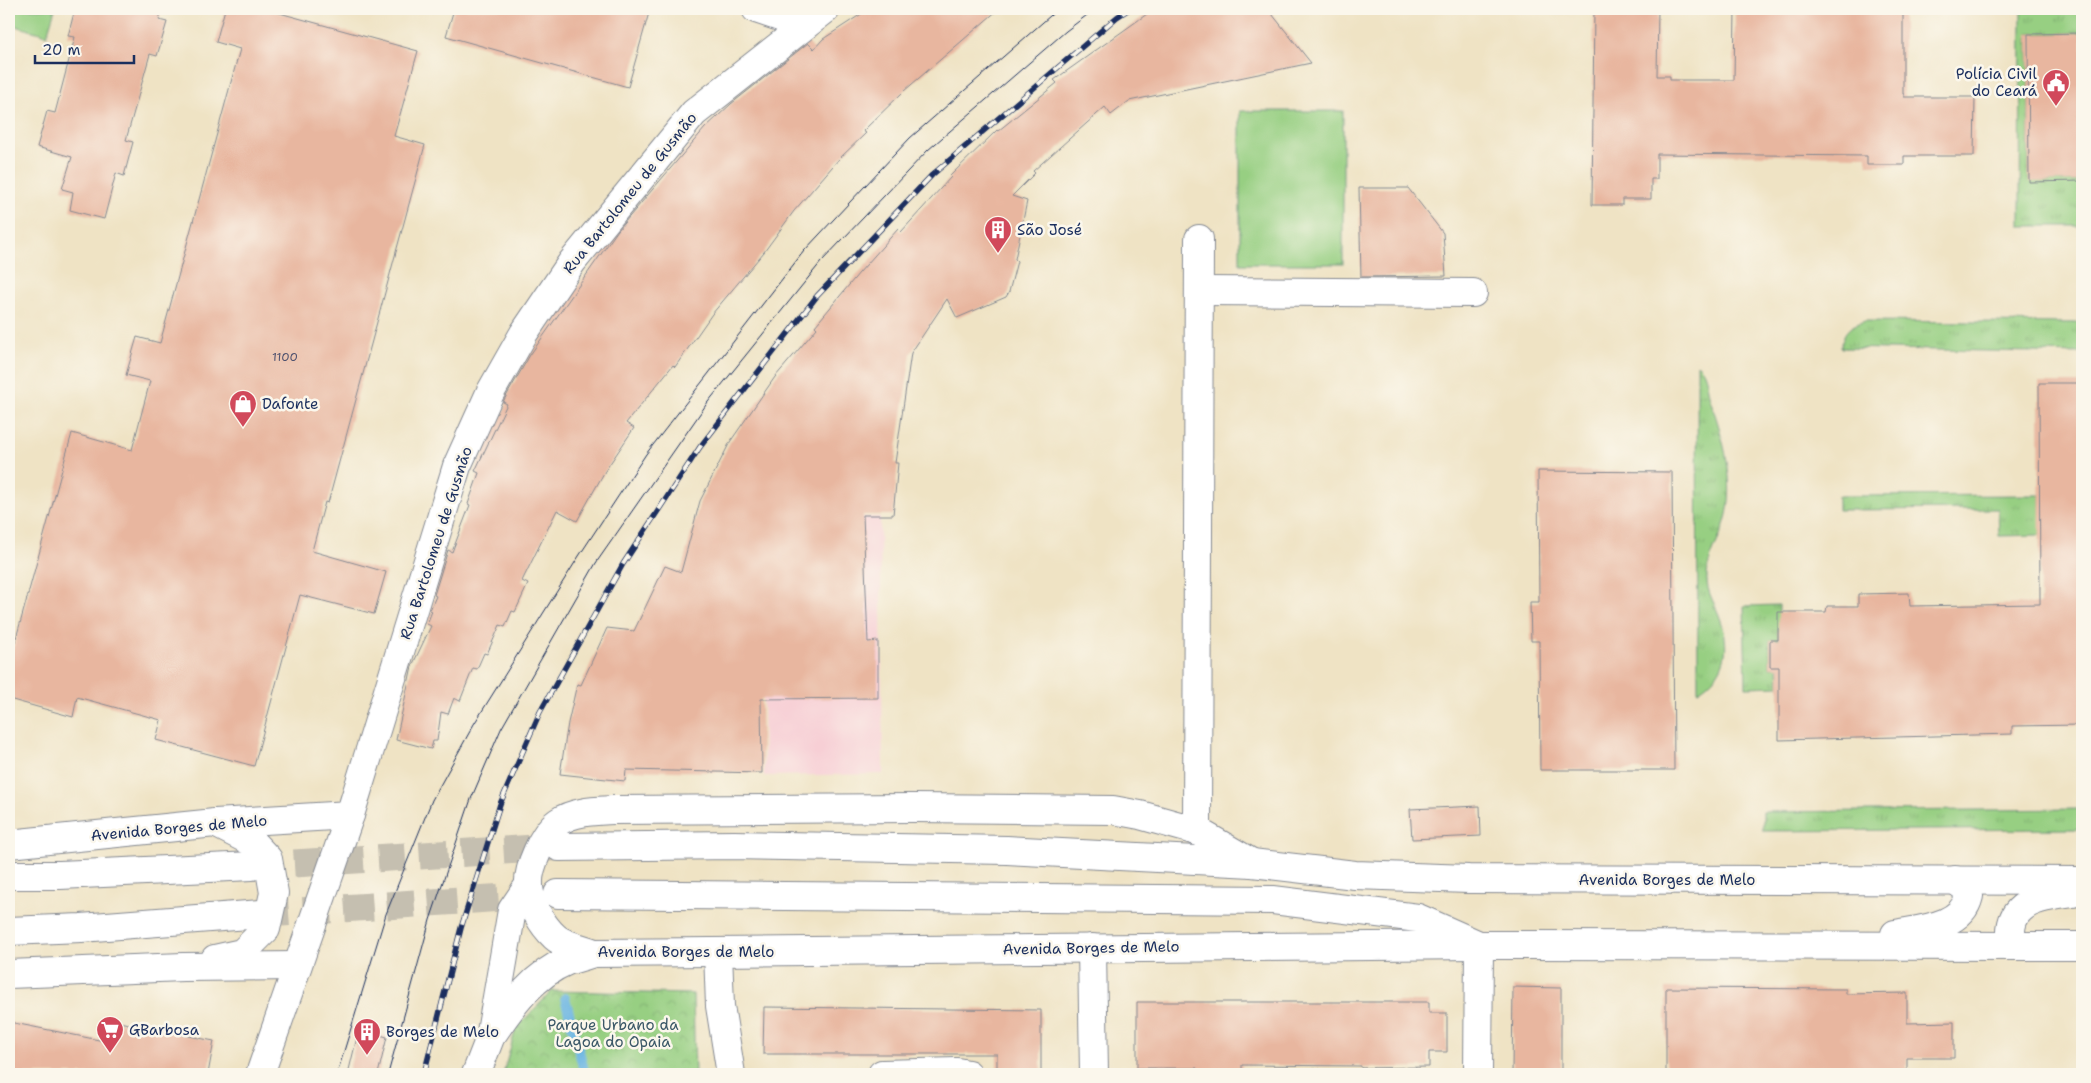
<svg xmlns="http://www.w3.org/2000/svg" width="2091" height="1083" font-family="'Shantell Sans',sans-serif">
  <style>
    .built { fill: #f7cfd5 }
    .grass { fill: url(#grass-tufts); stroke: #597f70 }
    .park { fill: url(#park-crowns); stroke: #597f70 }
    .garden { fill: #97cf82; stroke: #597f70 }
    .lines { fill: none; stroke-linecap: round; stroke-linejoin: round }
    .stream { stroke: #67b4e1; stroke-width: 10 }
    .building { fill: #e8b69f }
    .primary-tunnel { stroke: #c5bfb0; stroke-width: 28; stroke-dasharray: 28 14; stroke-linecap: butt }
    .street-casing { stroke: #858991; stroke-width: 30 }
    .secondary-casing { stroke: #858991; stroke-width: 30 }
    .primary-casing { stroke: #858991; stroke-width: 30 }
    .street { stroke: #fff; stroke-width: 28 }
    .secondary { stroke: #fff; stroke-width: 28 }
    .primary { stroke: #fff; stroke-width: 28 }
    .tram { stroke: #1b2f5e; stroke-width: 1 }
    .rail-casing { stroke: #1b2f5e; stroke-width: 5.5 }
    .rail { stroke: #fbf7ec; stroke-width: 4; stroke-dasharray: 11; stroke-linecap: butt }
    .labels { text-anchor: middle; stroke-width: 5; stroke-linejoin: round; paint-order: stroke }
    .number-label { font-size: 12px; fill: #4e516e }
    .poi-label { font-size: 15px; fill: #1b2f5e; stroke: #fbf7ec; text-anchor: start }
    .street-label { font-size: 15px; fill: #1b2f5e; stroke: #fbf7ec }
    .park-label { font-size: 15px; fill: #3a5767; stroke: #fbf7ec }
  </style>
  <defs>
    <pattern id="grass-tufts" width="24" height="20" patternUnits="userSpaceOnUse" patternTransform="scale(1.25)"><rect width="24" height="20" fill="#97cf82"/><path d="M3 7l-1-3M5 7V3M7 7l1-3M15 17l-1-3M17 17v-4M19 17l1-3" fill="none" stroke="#82b273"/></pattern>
    <pattern id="park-crowns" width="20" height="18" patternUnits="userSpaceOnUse" patternTransform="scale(1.25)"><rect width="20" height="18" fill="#97cf82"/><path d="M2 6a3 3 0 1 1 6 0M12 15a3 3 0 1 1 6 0" fill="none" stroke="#82b273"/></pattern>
  </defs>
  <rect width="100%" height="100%" fill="#fbf7ec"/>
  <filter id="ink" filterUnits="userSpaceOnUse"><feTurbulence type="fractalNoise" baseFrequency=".02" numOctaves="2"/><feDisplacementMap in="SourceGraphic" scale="10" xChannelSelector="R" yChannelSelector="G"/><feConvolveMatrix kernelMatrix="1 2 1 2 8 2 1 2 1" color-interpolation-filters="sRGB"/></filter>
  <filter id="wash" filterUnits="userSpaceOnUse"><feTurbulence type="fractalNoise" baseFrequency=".0096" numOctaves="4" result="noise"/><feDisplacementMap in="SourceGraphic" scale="20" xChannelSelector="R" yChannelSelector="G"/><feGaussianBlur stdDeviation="1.12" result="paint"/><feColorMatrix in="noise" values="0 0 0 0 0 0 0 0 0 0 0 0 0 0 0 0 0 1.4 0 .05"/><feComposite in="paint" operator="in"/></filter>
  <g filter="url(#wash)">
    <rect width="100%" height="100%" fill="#efe3c4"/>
    <!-- built -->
    <path class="built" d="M 880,517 L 883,774 L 764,776 L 761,518 Z"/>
    <!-- grass -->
    <g class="grass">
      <path d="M 2021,9 L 2082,9 L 2082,33 L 2028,34 L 2029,181 L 2082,181 L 2082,226 L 2020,226 Z"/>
      <path d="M 1865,321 L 2082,323 L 2082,353 L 1841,348 C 1843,331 1849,326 1865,321 Z"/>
      <path d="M 1697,364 C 1709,372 1706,390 1711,402 C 1723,438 1737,484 1725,522 C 1720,540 1708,556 1707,575 C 1706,588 1711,597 1716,608 C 1731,641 1731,671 1698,691 Z"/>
      <path d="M 2040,495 L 2041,535 L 1999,536 L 1998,509 L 1838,510 L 1838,496 Z"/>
      <path d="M 1779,605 L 1778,640 L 1770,640 L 1770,667 L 1778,667 L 1779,686 L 1746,687 L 1744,606 Z"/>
      <path d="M 2082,809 L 2082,829 L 1763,831 L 1763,812 Z"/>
    </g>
    <!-- park -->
    <path class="park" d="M 552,991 L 693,994 L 695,1074 L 503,1074 L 516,1028 Z"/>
    <!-- garden -->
    <g class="garden">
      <path d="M 9,9 L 55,9 L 47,35 L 9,24 Z"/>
      <rect x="1240" y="111" width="103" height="153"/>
    </g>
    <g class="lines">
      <!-- stream -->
      <path class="stream" d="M 565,998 L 585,1074"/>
    </g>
    <g id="blocks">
      <!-- building -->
      <g class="building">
        <path d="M 75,9 L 162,9 L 159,20 L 167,22 L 157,56 L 150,54 L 126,140 L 133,142 L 124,176 L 116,173 L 104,219 L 70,210 L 73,192 L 62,189 L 72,157 L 37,147 L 47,111 L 55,113 L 75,37 L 68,36 Z"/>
        <path d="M 225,9 L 265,9 L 418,51 L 394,136 L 425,145 L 328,503 L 325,502 L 312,551 L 386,572 L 374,614 L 300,595 L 254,766 L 156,740 L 161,720 L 77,697 L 73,717 L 9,699 L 9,664 L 72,433 L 132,450 L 150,381 L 126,375 L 137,337 L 160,343 L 240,49 L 216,42 Z"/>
        <path d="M 454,9 L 650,9 L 628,87 L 446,36 Z"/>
        <path d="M 869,9 L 999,9 L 904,91 L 863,131 L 866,133 L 839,159 L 794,211 L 764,252 L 712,314 L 675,367 L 673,365 L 626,423 L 634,428 L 605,471 L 577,521 L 557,510 L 522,581 L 528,584 L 515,612 L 512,611 L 505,627 L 500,625 L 487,654 L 484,653 L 477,669 L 473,668 L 460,701 L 454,698 L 448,714 L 441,712 L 437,741 L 433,741 L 431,749 L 396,740 L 412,666 L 431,626 L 427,624 L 432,611 L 430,610 L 436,596 L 434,595 L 448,550 L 452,552 L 470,505 L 468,504 L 479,473 L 475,471 L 507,404 L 503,402 L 504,400 L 530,355 L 618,230 L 705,128 L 731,104 L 808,43 L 814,49 L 823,39 Z"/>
        <path d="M 1154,9 L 1268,9 L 1311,63 L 1129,101 L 1111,115 L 1105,107 L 1033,171 L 1035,173 L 1012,196 L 1027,201 L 1015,259 L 1017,261 L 1009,292 L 1006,297 L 957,318 L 947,299 L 911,353 L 895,463 L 898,463 L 893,515 L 863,515 L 868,642 L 878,641 L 878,698 L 761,699 L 762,773 L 626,770 L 625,781 L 560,774 L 568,723 L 577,684 L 581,685 L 607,628 L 634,631 L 665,566 L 681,572 L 700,501 L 730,442 L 775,377 L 817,328 L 815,326 L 859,273 L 898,229 L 901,232 L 951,177 L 950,176 L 997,130 L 998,131 L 1057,83 L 1054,80 Z"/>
        <path d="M 1594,9 L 1658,9 L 1657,76 L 1670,76 L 1670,80 L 1734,80 L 1735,9 L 1903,9 L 1903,94 L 1904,94 L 1904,97 L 1975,97 L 1974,156 L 1904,156 L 1904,165 L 1867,165 L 1867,156 L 1657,154 L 1657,179 L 1651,179 L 1651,199 L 1622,199 L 1622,205 L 1592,205 Z"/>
        <path d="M 2082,33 L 2082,181 L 2029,182 L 2028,34 Z"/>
        <path d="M 1359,188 L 1408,188 L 1443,233 L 1446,276 L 1361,277 Z"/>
        <path d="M 2039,383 L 2082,383 L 2082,725 L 2012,726 L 2012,734 L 1779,740 L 1779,667 L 1770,667 L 1770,640 L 1778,640 L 1778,612 L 1826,612 L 1827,606 L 1858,606 L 1858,594 L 1909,593 L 1910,606 L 2040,604 Z"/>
        <path d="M 1538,471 L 1672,472 L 1674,770 L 1540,770 L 1539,641 L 1531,641 L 1530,602 L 1539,602 Z"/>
        <path d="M 1480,806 L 1481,836 L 1412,839 L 1410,809 Z"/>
        <path d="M 1513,987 L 1561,988 L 1561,1074 L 1512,1074 Z"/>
        <path d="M 1666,988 L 1846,989 L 1846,994 L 1907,993 L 1907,1023 L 1954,1022 L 1954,1058 L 1907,1058 L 1907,1074 L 1666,1074 Z"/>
        <path d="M 1137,1002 L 1429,1002 L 1429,1013 L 1447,1013 L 1447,1052 L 1429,1052 L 1429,1067 L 1361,1068 L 1361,1066 L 1242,1065 L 1242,1074 L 1197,1074 L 1197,1068 L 1137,1068 Z"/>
        <path d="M 764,1007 L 1041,1010 L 1041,1074 L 997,1074 L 997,1054 L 763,1054 Z"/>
        <path d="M 9,1022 L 114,1043 L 119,1022 L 214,1041 L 208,1074 L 9,1074 Z"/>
        <path d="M 359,1029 L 387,1037 L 378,1074 L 348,1074 Z"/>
      </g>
    </g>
  </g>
  <g filter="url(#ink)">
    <use href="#blocks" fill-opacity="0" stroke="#858991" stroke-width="1"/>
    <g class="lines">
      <!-- primary-tunnel -->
      <g class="primary-tunnel">
        <path d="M 252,866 L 559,847"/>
        <path d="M 261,914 L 541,895"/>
      </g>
      <defs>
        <g id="street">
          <path d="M 756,9 L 803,25"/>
          <path d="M 1200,291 L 1473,293"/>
          <path d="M 1197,831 L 1199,239"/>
          <path d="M 1092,948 L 1094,1074"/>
          <path d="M 718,952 L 720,1006 L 731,1074"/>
          <path d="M 882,1074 L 957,1072 L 968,1074"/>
          <path d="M 1478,1074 L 1479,945"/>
        </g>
        <g id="secondary">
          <path d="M 9,844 L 215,823 L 350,815"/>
          <path d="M 1252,863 L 1197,831 L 1140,815 L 1113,810 L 913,808 L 613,810 C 595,811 574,811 558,822 C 543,833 527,869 529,887 C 531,905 541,924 555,937 C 564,945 582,948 594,953 L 1479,945"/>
          <path d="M 215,959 L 242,953 L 266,929 L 274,893 L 268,859 L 252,842 L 215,823"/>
          <path d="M 9,974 L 183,967 L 297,966"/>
          <path d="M 494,1032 C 512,1005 535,974 567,961 C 576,958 585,956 594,953"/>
          <path d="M 260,1074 L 350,815 L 457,466 L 490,393 L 524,333 L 572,262 L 694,113 L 826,9"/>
          <path d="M 476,1074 L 490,1038 L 512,910 L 529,885"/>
        </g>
        <g id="primary">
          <path d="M 559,847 L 734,845 L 1007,850 L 1252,863 L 1355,875 L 1469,879 L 2082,881"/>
          <path d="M 9,875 L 60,875 L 252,866"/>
          <path d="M 558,894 L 1273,900 L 1418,918 L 1479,945 L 2082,946"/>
          <path d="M 9,931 L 81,928 L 261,914"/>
          <path d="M 1895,934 C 1921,929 1962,927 1969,896 L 1967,889 L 1955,880"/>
          <path d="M 2012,946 C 2004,901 2039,898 2073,893"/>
        </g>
      </defs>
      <!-- street casing -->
      <use href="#street" class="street-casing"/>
      <!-- secondary casing -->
      <use href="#secondary" class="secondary-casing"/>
      <!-- primary casing -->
      <use href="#primary" class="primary-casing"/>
      <!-- street -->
      <use href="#street" class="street"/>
      <!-- secondary -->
      <use href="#secondary" class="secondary"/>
      <!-- primary -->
      <use href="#primary" class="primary"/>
      <!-- tram -->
      <g class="tram">
        <path d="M 337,1074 L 386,914 L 432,800 L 474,724 L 579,556 L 646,454 L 804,251 L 910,138 L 1058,9"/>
        <path d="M 388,1074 L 430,920 L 471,799 L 501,729 L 596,563 L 708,402 L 821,262 L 928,150 L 1066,31 L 1095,9"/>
      </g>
      <defs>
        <path id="rail" d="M 424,1074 L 461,928 L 500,804 L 540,712 L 623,564 L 700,447 L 817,296 L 932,175 L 1117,17 L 1129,9"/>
      </defs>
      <!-- rail casing -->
      <use href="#rail" class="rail-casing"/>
      <!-- rail -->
      <use href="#rail" class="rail"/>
    </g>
  </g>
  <!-- icons -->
  <defs>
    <symbol id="civic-pin" viewBox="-11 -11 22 30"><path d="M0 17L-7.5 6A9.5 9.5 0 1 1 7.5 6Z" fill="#d1495b" stroke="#fbf7ec"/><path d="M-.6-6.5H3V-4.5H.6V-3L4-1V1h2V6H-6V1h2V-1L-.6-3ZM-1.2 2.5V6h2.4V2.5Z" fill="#fff"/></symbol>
    <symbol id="building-pin" viewBox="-11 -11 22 30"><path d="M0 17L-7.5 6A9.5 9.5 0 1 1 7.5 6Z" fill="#d1495b" stroke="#fbf7ec"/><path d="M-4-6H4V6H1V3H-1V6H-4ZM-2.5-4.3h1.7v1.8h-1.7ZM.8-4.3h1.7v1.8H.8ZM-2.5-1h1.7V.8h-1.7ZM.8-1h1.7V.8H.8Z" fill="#fff"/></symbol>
    <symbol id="shop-pin" viewBox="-11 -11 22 30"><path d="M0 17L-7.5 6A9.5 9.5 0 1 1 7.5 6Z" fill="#d1495b" stroke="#fbf7ec"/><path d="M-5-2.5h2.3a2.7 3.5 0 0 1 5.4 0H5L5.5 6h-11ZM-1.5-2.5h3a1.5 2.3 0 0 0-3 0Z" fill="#fff"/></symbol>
    <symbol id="supermarket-pin" viewBox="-11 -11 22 30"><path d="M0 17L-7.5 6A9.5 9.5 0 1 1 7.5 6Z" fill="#d1495b" stroke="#fbf7ec"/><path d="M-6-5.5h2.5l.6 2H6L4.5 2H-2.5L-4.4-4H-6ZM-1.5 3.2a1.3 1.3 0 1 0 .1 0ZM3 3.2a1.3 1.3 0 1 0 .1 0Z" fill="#fff"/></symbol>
  </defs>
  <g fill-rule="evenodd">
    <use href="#civic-pin" x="2040" y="67" width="32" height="43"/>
    <use href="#building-pin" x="982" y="214" width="32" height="43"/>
    <use href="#shop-pin" x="227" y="388" width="32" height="43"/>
    <use href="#supermarket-pin" x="94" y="1014" width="32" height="43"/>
    <use href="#building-pin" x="351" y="1016" width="32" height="43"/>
  </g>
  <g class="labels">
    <!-- number labels -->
    <g class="number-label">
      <text x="285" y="361">1100</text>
    </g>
    <!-- poi labels -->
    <g class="poi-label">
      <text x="2037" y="79" text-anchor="end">Polícia Civil<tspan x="2037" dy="17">do Ceará</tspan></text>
      <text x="1017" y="235">São José</text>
      <text x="262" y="409">Dafonte</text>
      <text x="129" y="1035">GBarbosa</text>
      <text x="386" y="1037">Borges de Melo</text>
    </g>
    <!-- street labels -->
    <g class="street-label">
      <text transform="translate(630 193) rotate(-51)" y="5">Rua Bartolomeu de Gusmão</text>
      <text transform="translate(436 543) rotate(-72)" y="5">Rua Bartolomeu de Gusmão</text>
      <text transform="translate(179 828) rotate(-5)" y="5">Avenida Borges de Melo</text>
      <text x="1667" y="885">Avenida Borges de Melo</text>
      <text transform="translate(1091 948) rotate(-1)" y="5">Avenida Borges de Melo</text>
      <text x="686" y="957">Avenida Borges de Melo</text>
    </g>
    <!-- park labels -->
    <g class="park-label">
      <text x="613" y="1030">Parque Urbano da<tspan x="613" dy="17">Lagoa do Opaia</tspan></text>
    </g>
  </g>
  <!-- margin -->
  <rect width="2091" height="1083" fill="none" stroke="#fbf7ec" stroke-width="30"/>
  <!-- scale -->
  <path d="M35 55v8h99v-8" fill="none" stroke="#1b2f5e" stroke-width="2.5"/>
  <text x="42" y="55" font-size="15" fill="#1b2f5e" stroke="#fbf7ec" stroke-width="4" paint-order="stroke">20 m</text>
</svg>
